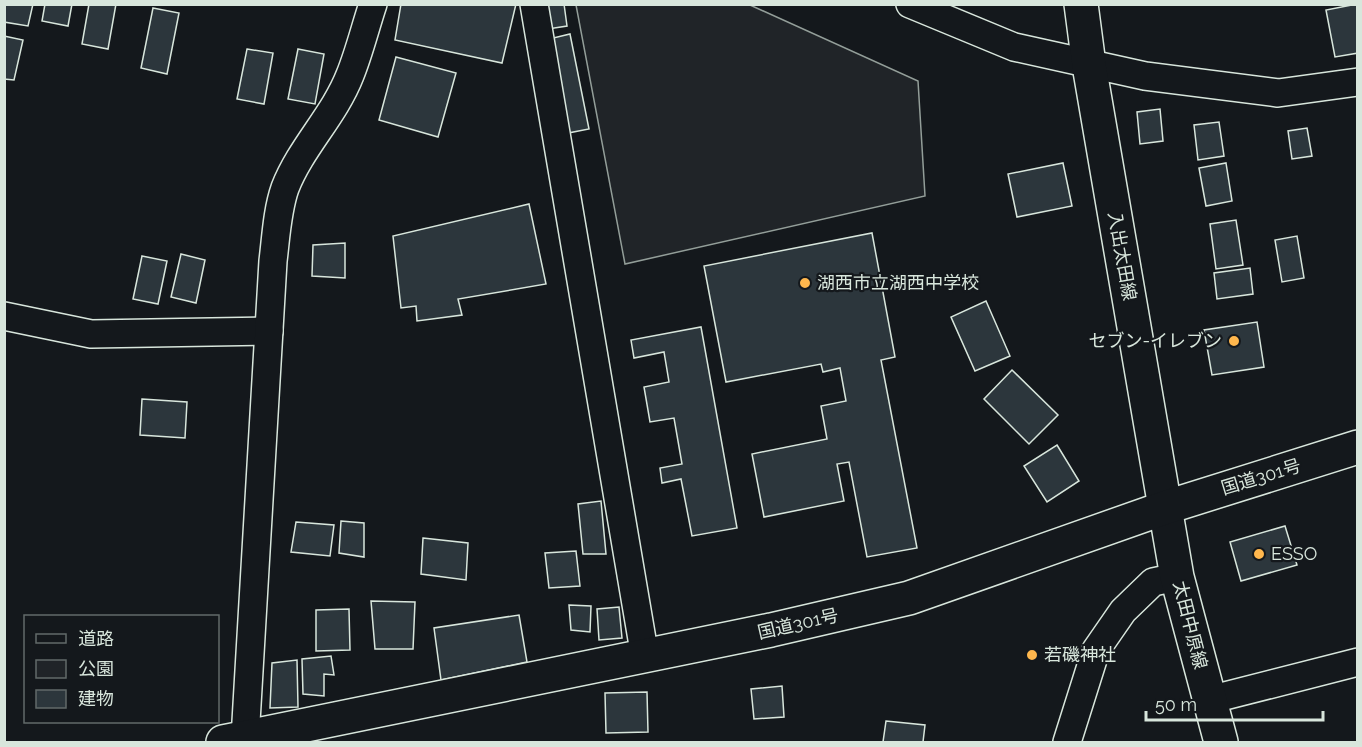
<svg xmlns="http://www.w3.org/2000/svg" width="1362" height="747" font-family="Raleway,'Noto Sans JP',sans-serif">
  <style>
    .green { fill: #202428; stroke: #939e99; stroke-width: 1.5 }
    .building { fill: #2c363c; stroke: #d8e6dc; stroke-width: 1.5 }
    .lines { fill: none; stroke-linecap: round; stroke-linejoin: round }
    .minor-casing { stroke: #d8e6dc; stroke-width: 30 }
    .major-casing { stroke: #d8e6dc; stroke-width: 36 }
    .highway-casing { stroke: #d8e6dc; stroke-width: 36 }
    .minor { stroke: #14181c; stroke-width: 27 }
    .major { stroke: #14181c; stroke-width: 33 }
    .highway { stroke: #14181c; stroke-width: 33 }
    .poi-dot { fill: #ffb74d; stroke: #14181c; stroke-width: 2 }
    .labels { text-anchor: middle; stroke-width: 4.5; stroke-linejoin: round; paint-order: stroke }
    .street-label { font-size: 18px; fill: #d8e6dc; stroke: #14181c }
    .poi-label { font-size: 18px; fill: #d8e6dc; stroke: #14181c; text-anchor: start }
  </style>
  <rect width="100%" height="100%" fill="#14181c"/>
  <!-- green -->
  <path class="green" d="M 576,5 L 750,5 L 918,81 L 925,196 L 625,264 Z"/>
  <!-- building -->
  <g class="building">
    <path d="M 4,4 L 33,4 L 28,26 L 4,22 Z"/>
    <path d="M 45,4 L 72,4 L 68,26 L 42,21 Z"/>
    <path d="M 89,4 L 116,4 L 108,49 L 82,44 Z"/>
    <path d="M 401,4 L 516,4 L 502,63 L 395,40 Z"/>
    <path d="M 544,4 L 564,4 L 567,26 L 548,29 Z"/>
    <path d="M 1357,4 L 1358,53 L 1335,57 L 1326,10 Z"/>
    <path d="M 153,8 L 179,13 L 167,74 L 141,68 Z"/>
    <path d="M 570,34 L 589,129 L 568,133 L 549,39 Z"/>
    <path d="M 4,36 L 23,40 L 14,80 L 4,79 Z"/>
    <path d="M 247,49 L 273,53 L 264,104 L 237,99 Z"/>
    <path d="M 298,49 L 324,54 L 315,104 L 288,99 Z"/>
    <path d="M 396,57 L 456,73 L 438,137 L 379,120 Z"/>
    <path d="M 1160,109 L 1163,141 L 1140,144 L 1137,112 Z"/>
    <path d="M 1219,122 L 1224,156 L 1198,160 L 1194,125 Z"/>
    <path d="M 1307,128 L 1312,156 L 1292,159 L 1288,131 Z"/>
    <path d="M 1063,163 L 1072,206 L 1017,217 L 1008,174 Z"/>
    <path d="M 1226,163 L 1232,201 L 1206,206 L 1199,168 Z"/>
    <path d="M 529,204 L 546,284 L 458,299 L 462,315 L 417,321 L 416,306 L 401,308 L 393,236 Z"/>
    <path d="M 1236,220 L 1243,265 L 1216,269 L 1210,224 Z"/>
    <path d="M 872,233 L 895,357 L 881,360 L 917,548 L 867,557 L 849,462 L 837,464 L 844,501 L 764,517 L 752,454 L 827,439 L 821,406 L 846,401 L 840,368 L 823,372 L 821,364 L 726,382 L 704,266 Z"/>
    <path d="M 1297,236 L 1304,278 L 1282,282 L 1275,240 Z"/>
    <path d="M 345,243 L 345,278 L 312,276 L 313,245 Z"/>
    <path d="M 181,254 L 205,260 L 196,303 L 171,297 Z"/>
    <path d="M 142,256 L 167,261 L 158,304 L 133,299 Z"/>
    <path d="M 1250,268 L 1253,294 L 1217,299 L 1214,273 Z"/>
    <path d="M 986,301 L 1010,356 L 975,371 L 951,317 Z"/>
    <path d="M 1257,322 L 1264,367 L 1212,375 L 1204,330 Z"/>
    <path d="M 701,327 L 737,528 L 692,536 L 681,479 L 662,483 L 660,468 L 682,464 L 674,418 L 650,422 L 644,387 L 669,382 L 664,352 L 634,358 L 631,340 Z"/>
    <path d="M 1012,370 L 1058,415 L 1029,444 L 984,399 Z"/>
    <path d="M 142,399 L 187,402 L 185,438 L 140,435 Z"/>
    <path d="M 1057,445 L 1079,481 L 1047,502 L 1024,466 Z"/>
    <path d="M 601,501 L 606,554 L 583,554 L 578,504 Z"/>
    <path d="M 341,521 L 364,523 L 364,557 L 339,553 Z"/>
    <path d="M 296,522 L 334,525 L 330,556 L 291,552 Z"/>
    <path d="M 1285,526 L 1297,565 L 1241,581 L 1230,542 Z"/>
    <path d="M 423,538 L 468,543 L 466,580 L 421,574 Z"/>
    <path d="M 576,551 L 580,586 L 549,588 L 545,553 Z"/>
    <path d="M 371,601 L 415,602 L 413,649 L 375,649 Z"/>
    <path d="M 569,605 L 591,606 L 590,632 L 571,630 Z"/>
    <path d="M 619,607 L 622,638 L 599,640 L 597,609 Z"/>
    <path d="M 349,609 L 350,650 L 316,651 L 316,610 Z"/>
    <path d="M 519,615 L 527,662 L 441,680 L 434,628 Z"/>
    <path d="M 331,656 L 334,675 L 324,674 L 324,696 L 303,694 L 302,659 Z"/>
    <path d="M 297,660 L 298,707 L 270,708 L 272,663 Z"/>
    <path d="M 782,686 L 784,717 L 754,719 L 751,689 Z"/>
    <path d="M 647,692 L 648,732 L 606,733 L 605,693 Z"/>
    <path d="M 886,721 L 925,725 L 923,742 L 883,742 Z"/>
  </g>
  <g class="lines">
    <defs>
      <g id="minor">
        <path d="M 534,4 L 645,657"/>
        <path d="M 910,4 L 1014,47 L 1145,76 L 1278,93 L 1358,82"/>
        <path d="M 4,316 L 91,334 L 269,331"/>
        <path d="M 1209,700 L 1358,662"/>
        <path d="M 245,739 L 273,261 C 276,237 277,211 285,188 C 301,147 334,116 350,75 C 359,53 365,28 373,4"/>
        <path d="M 1067,742 L 1096,650 L 1123,611 L 1153,582 L 1177,577"/>
      </g>
      <path id="major" d="M 1081,4 L 1089,65 L 1177,577 L 1221,742"/>
      <path id="highway" d="M 223,742 L 771,630 L 909,598 L 1167,507 L 1358,447"/>
    </defs>
    <!-- minor casing -->
    <use href="#minor" class="minor-casing"/>
    <!-- major casing -->
    <use href="#major" class="major-casing"/>
    <!-- highway casing -->
    <use href="#highway" class="highway-casing"/>
    <!-- minor -->
    <use href="#minor" class="minor"/>
    <!-- major -->
    <use href="#major" class="major"/>
    <!-- highway -->
    <use href="#highway" class="highway"/>
  </g>
  <!-- markers -->
  <g class="poi-dot">
    <circle cx="805" cy="283" r="6"/>
    <circle cx="1234" cy="341" r="6"/>
    <circle cx="1259" cy="554" r="6"/>
    <circle cx="1032" cy="655" r="6"/>
  </g>
  <g class="labels">
    <!-- street labels -->
    <g class="street-label">
      <text transform="translate(1122 256) rotate(80)" y="6">入出太田線</text>
      <text transform="translate(1261 477) rotate(-17)" y="6">国道301号</text>
      <text transform="translate(798 624) rotate(-13)" y="6">国道301号</text>
      <text transform="translate(1190 625) rotate(76)" y="6">太田中原線</text>
    </g>
    <!-- poi labels -->
    <g class="poi-label">
      <text x="817" y="289">湖西市立湖西中学校</text>
      <text x="1222" y="347" text-anchor="end">セブン-イレブン</text>
      <text x="1271" y="560">ESSO</text>
      <text x="1044" y="661">若磯神社</text>
    </g>
  </g>
  <!-- border -->
  <rect width="1362" height="747" fill="none" stroke="#d8e6dc" stroke-width="12"/>
  <!-- legend -->
  <rect x="24" y="615" width="195" height="108" fill="#14181c" stroke="#626a69" stroke-width="1.5"/>
  <rect x="36" y="634" width="30" height="9" fill="#14181c" stroke="#626a69" stroke-width="1.5"/>
  <text x="78" y="645" font-size="18" fill="#d8e6dc">道路</text>
  <rect x="36" y="660" width="30" height="18" fill="#202428" stroke="#626a69" stroke-width="1.5"/>
  <text x="78" y="675" font-size="18" fill="#d8e6dc">公園</text>
  <rect x="36" y="690" width="30" height="18" fill="#2c363c" stroke="#626a69" stroke-width="1.5"/>
  <text x="78" y="705" font-size="18" fill="#d8e6dc">建物</text>
  <!-- scale -->
  <path d="M1146 711v9h177v-9" fill="none" stroke="#d8e6dc" stroke-width="3"/>
  <text x="1155" y="711" font-size="18" fill="#d8e6dc" stroke="#14181c" stroke-width="4.5" paint-order="stroke">50 m</text>
</svg>
